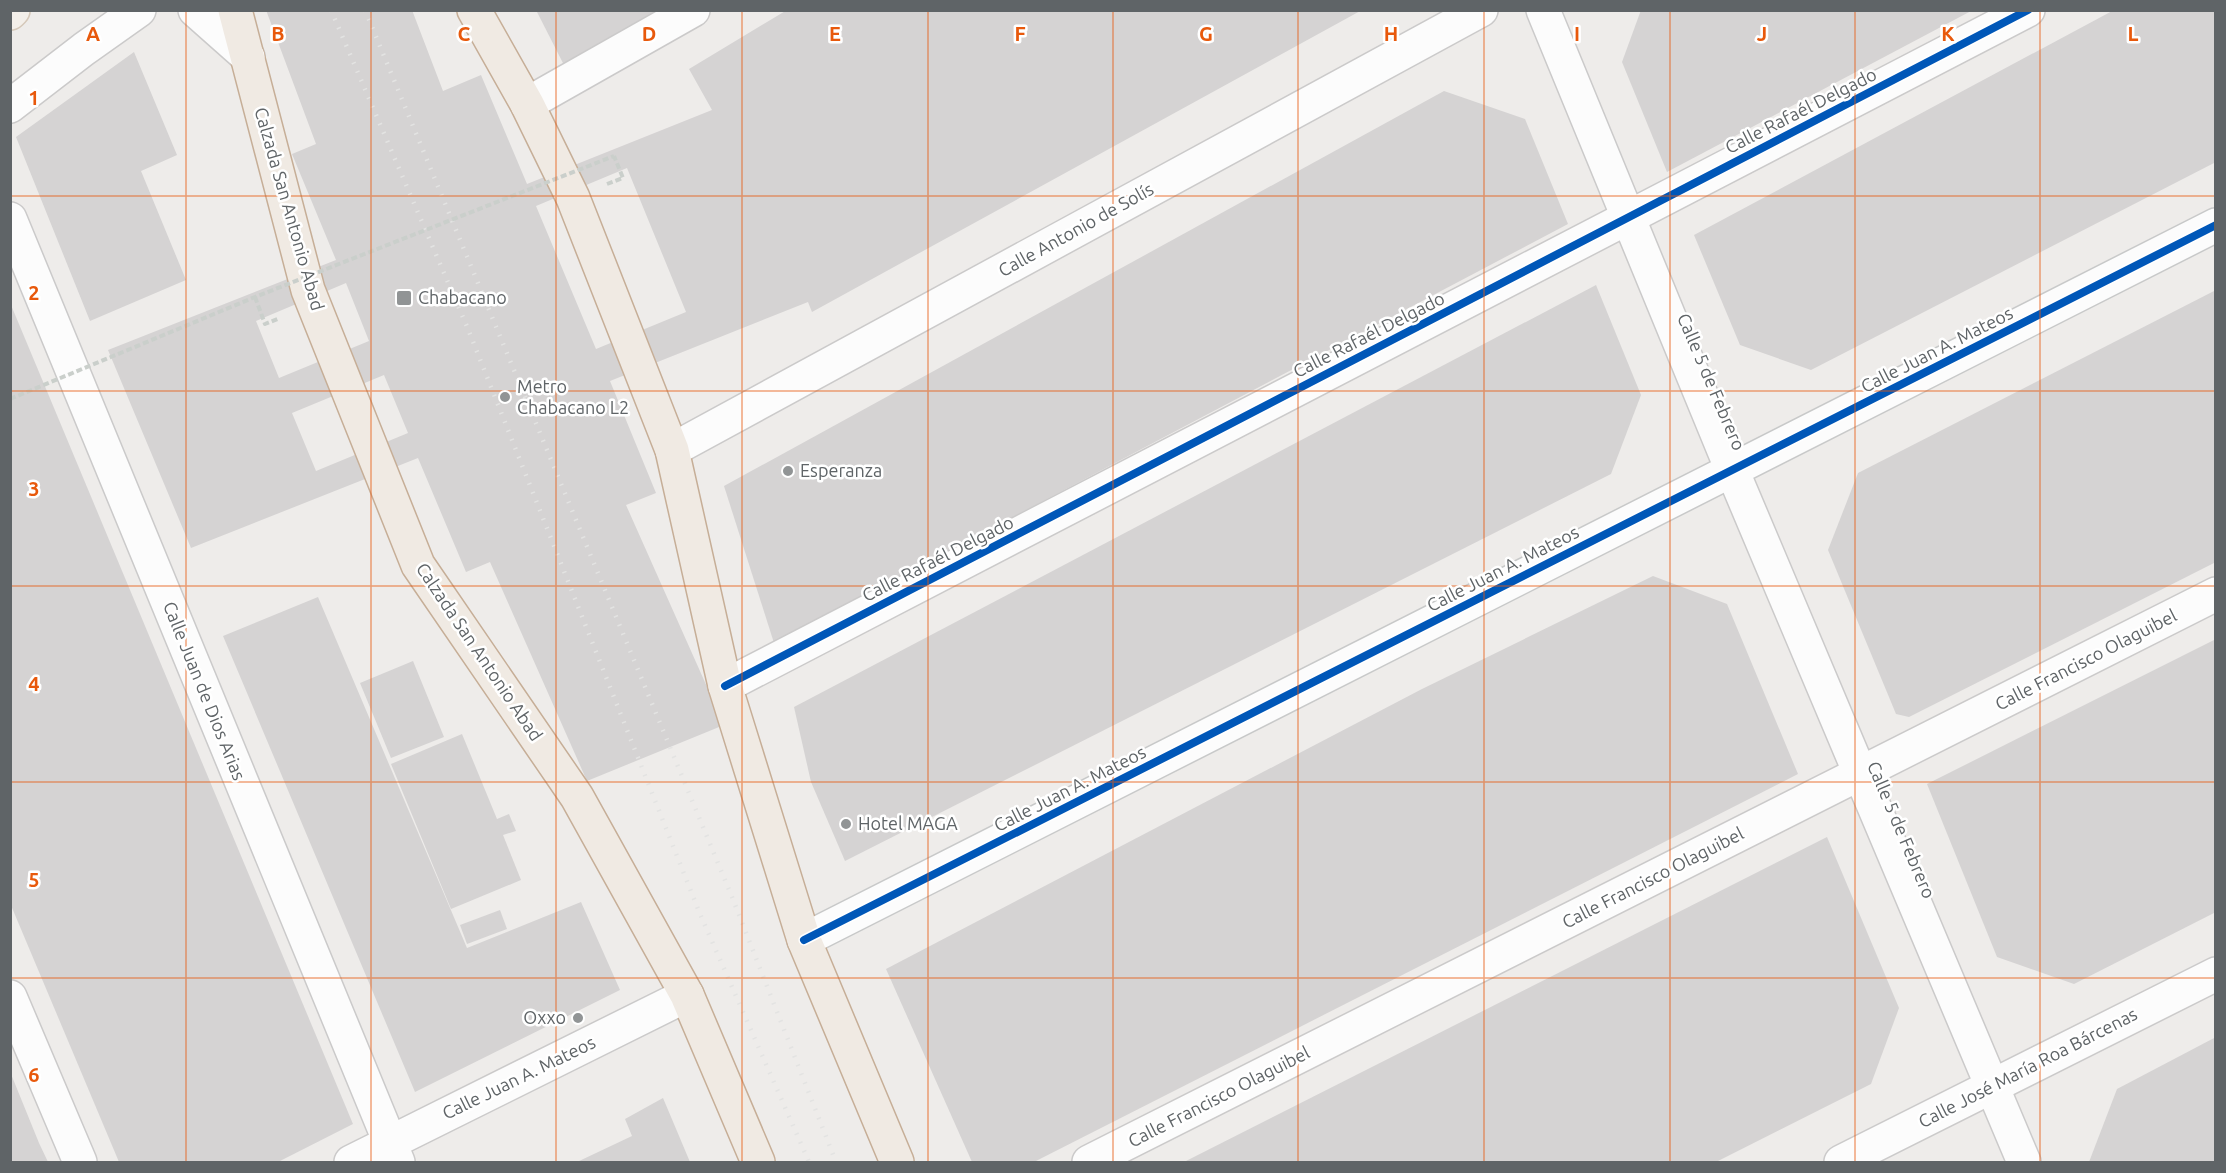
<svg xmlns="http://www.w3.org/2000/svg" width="2226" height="1173" font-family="Ubuntu,sans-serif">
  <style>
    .building { fill: #d5d3d3; fill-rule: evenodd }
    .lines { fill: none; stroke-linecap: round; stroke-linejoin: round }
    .street-casing { stroke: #cbcaca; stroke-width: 36 }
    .secondary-casing { stroke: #c8c9c9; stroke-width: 36 }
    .primary-casing { stroke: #d5c8b9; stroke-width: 36 }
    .highway-casing { stroke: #c6ae97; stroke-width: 36 }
    .path { stroke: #cacfcb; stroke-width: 4; stroke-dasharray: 6 3; stroke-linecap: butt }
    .street { stroke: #fcfcfc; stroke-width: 33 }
    .secondary { stroke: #fcfcfc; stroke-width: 33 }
    .primary { stroke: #f3efea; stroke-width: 33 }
    .highway { stroke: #f0eae3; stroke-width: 33 }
    .rail { stroke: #e3e3e2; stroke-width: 4.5; stroke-dasharray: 1.5 8; stroke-linecap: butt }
    .path-bridge { stroke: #cacfcb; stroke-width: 4; stroke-dasharray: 6 3; stroke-linecap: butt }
    .cycleway-casing { stroke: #fff; stroke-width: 11 }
    .cycleway { stroke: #0057b8; stroke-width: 8 }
    .grid { fill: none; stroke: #e8590c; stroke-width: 1.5; stroke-opacity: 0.55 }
    .poi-dot { fill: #919495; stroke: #fff; stroke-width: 2 }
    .labels { text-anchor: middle; stroke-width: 5; stroke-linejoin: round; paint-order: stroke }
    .street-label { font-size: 18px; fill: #5f6467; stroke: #fff }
    .poi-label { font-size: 18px; fill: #5f6467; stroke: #fff; text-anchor: start }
    .grid-label { font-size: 20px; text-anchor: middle; font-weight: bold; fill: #e8590c; stroke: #fff; stroke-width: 5; stroke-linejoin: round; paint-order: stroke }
  </style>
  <rect width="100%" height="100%" fill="#eeecea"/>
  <!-- building -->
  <g class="building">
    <path d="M 266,10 L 412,10 L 443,91 L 481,75 L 527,184 L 712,110 L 689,69 L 787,10 L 1362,10 L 812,312 L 808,302 L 610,381 L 656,493 L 626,505 L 724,725 L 587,781 L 490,562 L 466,572 L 418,458 L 191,548 L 108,350 L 336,260 L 292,154 L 316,144 ZM 627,168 L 686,312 L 596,349 L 536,206 ZM 346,283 L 369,341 L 279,378 L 256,321 ZM 384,375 L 408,433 L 316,471 L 292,413 Z"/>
    <path d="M 536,10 L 662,10 L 565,67 Z"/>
    <path d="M 1641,10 L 1973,10 L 1667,172 L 1622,62 Z"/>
    <path d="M 2114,10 L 2216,10 L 2216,162 L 1811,370 L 1740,345 L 1694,235 Z"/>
    <path d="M 134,52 L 177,155 L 141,171 L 186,280 L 90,321 L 16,137 Z"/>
    <path d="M 1444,91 L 1525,119 L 1568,224 L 774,643 L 724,486 Z"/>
    <path d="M 1596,285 L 1641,395 L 1611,474 L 845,861 L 811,782 L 794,707 Z"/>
    <path d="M 2216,290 L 2216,562 L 1909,717 L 1896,714 L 1828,550 L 1858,473 Z"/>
    <path d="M 11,305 L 353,1124 L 278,1162 L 119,1162 L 10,903 Z"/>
    <path d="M 1653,576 L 1727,604 L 1798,774 L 1034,1162 L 972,1162 L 886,969 L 1422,689 Z"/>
    <path d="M 318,597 L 467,948 L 581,902 L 620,990 L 415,1092 L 223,636 Z"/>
    <path d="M 2216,639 L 2216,912 L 2074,984 L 1997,957 L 1927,784 Z"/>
    <path d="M 413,661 L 444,737 L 391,758 L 360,683 Z"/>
    <path d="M 462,734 L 497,819 L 509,814 L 516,831 L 503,835 L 521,880 L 451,909 L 391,764 Z"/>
    <path d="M 1827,837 L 1899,1008 L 1871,1084 L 1716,1162 L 1184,1162 Z"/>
    <path d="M 500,910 L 507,929 L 467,944 L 460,925 Z"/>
    <path d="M 2216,1037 L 2216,1162 L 2089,1162 L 2117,1089 Z"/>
    <path d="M 11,1074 L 39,1143 L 48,1162 L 10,1162 Z"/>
    <path d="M 663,1098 L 690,1162 L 577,1162 L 632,1136 L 625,1119 Z"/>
  </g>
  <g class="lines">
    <defs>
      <g id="street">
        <path d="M 195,10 L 248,57"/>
        <path d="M 1543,10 L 1732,470 L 2024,1162"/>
        <path d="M 527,104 L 693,10"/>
        <path d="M 10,106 L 84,49 L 139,10"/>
        <path d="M 10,219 L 398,1162"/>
        <path d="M 672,450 L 1481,10"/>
        <path d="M 725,686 L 2028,10"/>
        <path d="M 10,997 L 80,1162"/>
        <path d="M 351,1162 L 687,995"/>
        <path d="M 1089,1162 L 2216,594"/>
        <path d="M 1841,1162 L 2216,974"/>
      </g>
      <path id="secondary" d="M 804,940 L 2216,225"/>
      <path id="primary" d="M 10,13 L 13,10"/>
      <g id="highway">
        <path d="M 235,10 L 308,290 L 418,565 L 577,797 L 687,995 L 758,1162"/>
        <path d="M 474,10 L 527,104 L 573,198 L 672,450 L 725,686 L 804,940 L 897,1162"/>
      </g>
    </defs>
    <!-- street casing -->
    <use href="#street" class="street-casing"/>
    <!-- secondary casing -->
    <use href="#secondary" class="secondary-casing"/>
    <!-- primary casing -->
    <use href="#primary" class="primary-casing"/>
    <!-- highway casing -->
    <use href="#highway" class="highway-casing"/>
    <!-- path -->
    <g class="path">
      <path d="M 607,184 L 623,178 L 614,156"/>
      <path d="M 255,297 L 265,324 L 280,318"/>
    </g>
    <!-- street -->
    <use href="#street" class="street"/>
    <!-- secondary -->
    <use href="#secondary" class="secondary"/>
    <!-- primary -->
    <use href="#primary" class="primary"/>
    <!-- highway -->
    <use href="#highway" class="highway"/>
    <!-- rail -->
    <g class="rail">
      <path d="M 331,10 L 468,329 L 700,914 L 809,1162"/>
      <path d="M 365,10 L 732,897 L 836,1162"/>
    </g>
    <!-- path-bridge -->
    <path class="path-bridge" d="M 10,399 L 255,297 L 614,156"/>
    <defs>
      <g id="cycleway">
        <path d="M 725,686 L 2028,10"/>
        <path d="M 804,940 L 2216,225"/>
      </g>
    </defs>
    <!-- cycleway casing -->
    <use href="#cycleway" class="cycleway-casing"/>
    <!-- cycleway -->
    <use href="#cycleway" class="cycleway"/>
  </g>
  <!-- grid -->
  <path class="grid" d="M 186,10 L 186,1162M 371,10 L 371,1162M 556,10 L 556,1162M 742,10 L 742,1162M 928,10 L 928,1162M 1113,10 L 1113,1162M 1298,10 L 1298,1162M 1484,10 L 1484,1162M 1670,10 L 1670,1162M 1855,10 L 1855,1162M 2040,10 L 2040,1162M 10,196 L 2216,196M 10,391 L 2216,391M 10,586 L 2216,586M 10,782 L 2216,782M 10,978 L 2216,978"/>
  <!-- markers -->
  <g class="poi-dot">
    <rect x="396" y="290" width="16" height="16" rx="3"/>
    <circle cx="505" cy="397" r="6"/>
    <circle cx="788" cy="471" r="6"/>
    <circle cx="846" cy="824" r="6"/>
    <circle cx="578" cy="1018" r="6"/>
  </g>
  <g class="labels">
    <!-- street labels -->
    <g class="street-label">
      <text transform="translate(1801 111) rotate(-27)" y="6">Calle Rafaél Delgado</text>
      <text transform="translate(289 209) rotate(74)" y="6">Calzada San Antonio Abad</text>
      <text transform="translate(1076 230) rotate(-29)" y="6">Calle Antonio de Solís</text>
      <text transform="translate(1369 335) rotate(-27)" y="6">Calle Rafaél Delgado</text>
      <text transform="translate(1937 350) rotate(-27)" y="6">Calle Juan A. Mateos</text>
      <text transform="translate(1711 382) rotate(67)" y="6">Calle 5 de Febrero</text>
      <text transform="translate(938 559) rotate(-27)" y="6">Calle Rafaél Delgado</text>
      <text transform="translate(1503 569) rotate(-27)" y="6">Calle Juan A. Mateos</text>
      <text transform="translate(479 652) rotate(56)" y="6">Calzada San Antonio Abad</text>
      <text transform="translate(2086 660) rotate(-27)" y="6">Calle Francisco Olaguibel</text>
      <text transform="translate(204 691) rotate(68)" y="6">Calle Juan de Dios Arias</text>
      <text transform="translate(1070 789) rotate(-27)" y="6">Calle Juan A. Mateos</text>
      <text transform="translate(1901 830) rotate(67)" y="6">Calle 5 de Febrero</text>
      <text transform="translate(1653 878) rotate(-27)" y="6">Calle Francisco Olaguibel</text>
      <text transform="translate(2028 1068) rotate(-27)" y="6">Calle José María Roa Bárcenas</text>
      <text transform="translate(519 1078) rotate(-26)" y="6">Calle Juan A. Mateos</text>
      <text transform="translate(1219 1097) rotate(-27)" y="6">Calle Francisco Olaguibel</text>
    </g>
    <!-- poi labels -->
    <g class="poi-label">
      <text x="418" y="304">Chabacano</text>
      <text x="517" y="393">Metro<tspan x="517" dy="21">Chabacano L2</tspan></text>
      <text x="800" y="477">Esperanza</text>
      <text x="858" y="830">Hotel MAGA</text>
      <text x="566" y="1024" text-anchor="end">Oxxo</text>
    </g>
  </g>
  <g class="grid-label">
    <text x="93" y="41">A</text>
    <text x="278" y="41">B</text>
    <text x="464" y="41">C</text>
    <text x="649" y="41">D</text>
    <text x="835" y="41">E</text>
    <text x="1020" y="41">F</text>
    <text x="1206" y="41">G</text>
    <text x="1391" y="41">H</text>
    <text x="1577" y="41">I</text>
    <text x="1762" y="41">J</text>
    <text x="1948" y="41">K</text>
    <text x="2133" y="41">L</text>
    <text x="34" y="105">1</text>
    <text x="34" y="300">2</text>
    <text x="34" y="496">3</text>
    <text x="34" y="691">4</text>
    <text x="34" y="887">5</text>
    <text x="34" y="1082">6</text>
  </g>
  <!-- border -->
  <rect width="2226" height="1173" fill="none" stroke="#5f6467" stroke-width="24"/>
</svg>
